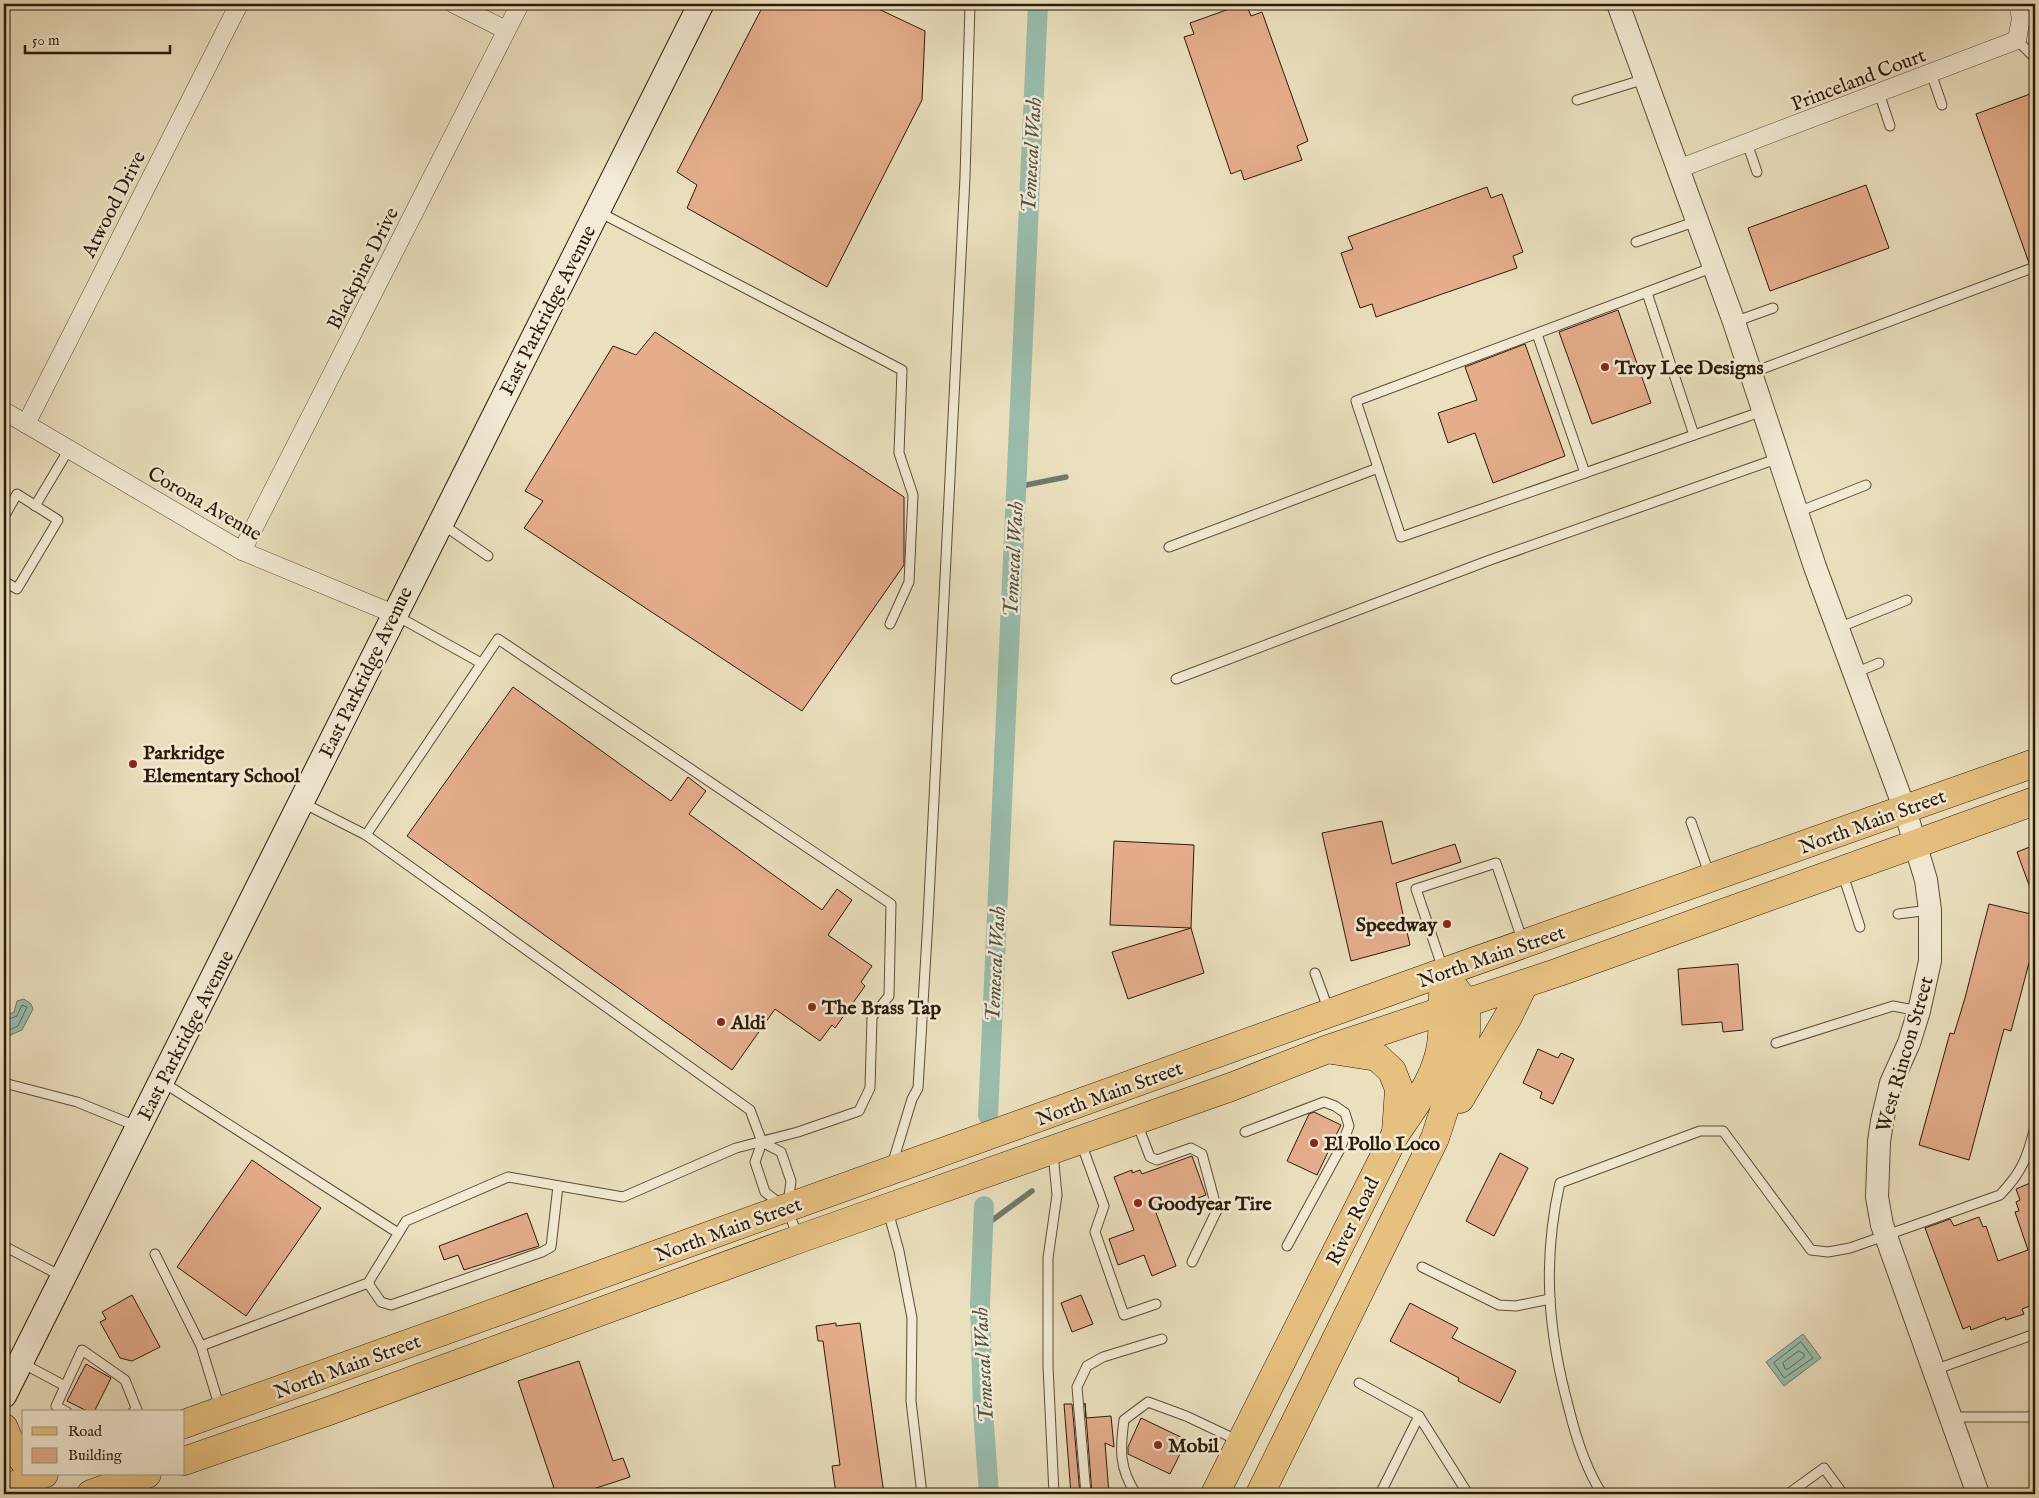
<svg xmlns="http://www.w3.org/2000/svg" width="2039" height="1498" font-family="'IM FELL English',serif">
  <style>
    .water { fill: #99bdad; stroke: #6e7b6b }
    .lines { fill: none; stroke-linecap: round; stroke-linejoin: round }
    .shore { stroke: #636b5b; stroke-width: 1 }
    .stream { stroke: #6e7b6b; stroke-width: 5.5 }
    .canal { stroke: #99bdad; stroke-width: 20 }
    .building { fill: #e5ad8c; stroke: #2d1909 }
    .service-casing { stroke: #5c4b36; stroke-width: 11 }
    .minor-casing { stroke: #5c4b36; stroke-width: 19 }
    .tertiary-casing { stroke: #5c4b36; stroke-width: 24 }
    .secondary-casing { stroke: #2d1909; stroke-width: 27 }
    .primary-casing { stroke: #2d1909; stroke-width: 29 }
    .service { stroke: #f2ebd5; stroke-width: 9 }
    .minor { stroke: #f2ebd5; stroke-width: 18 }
    .tertiary { stroke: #f2ebd5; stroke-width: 22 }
    .secondary { stroke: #f2ebd5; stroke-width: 25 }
    .primary { stroke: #e6c07f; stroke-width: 28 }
    .poi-dot { fill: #8f2418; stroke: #f2ebd5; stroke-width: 2 }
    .labels { text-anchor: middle; stroke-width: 5; stroke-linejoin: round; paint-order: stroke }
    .street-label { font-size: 20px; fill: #2d1909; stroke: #f2ebd5 }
    .poi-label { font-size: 20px; font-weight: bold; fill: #2d1909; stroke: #f2ebd5; text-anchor: start }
    .water-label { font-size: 21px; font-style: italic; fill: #535242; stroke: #f2ebd5 }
  </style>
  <rect width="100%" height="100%" fill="#ebe0be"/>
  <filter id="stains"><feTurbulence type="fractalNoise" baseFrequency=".004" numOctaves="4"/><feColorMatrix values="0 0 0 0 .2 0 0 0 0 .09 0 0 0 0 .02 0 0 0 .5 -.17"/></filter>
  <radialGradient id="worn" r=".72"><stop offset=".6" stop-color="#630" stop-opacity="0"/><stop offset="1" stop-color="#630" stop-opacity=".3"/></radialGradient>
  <!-- water -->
  <g class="water">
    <path d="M 24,999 L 31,1004 L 33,1009 L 22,1030 L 8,1036 L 4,1033 L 4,1017 L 14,1012 L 17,1001 Z"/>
    <path d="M 1803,1334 L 1821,1358 L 1784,1386 L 1766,1362 Z"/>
  </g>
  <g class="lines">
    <!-- shore -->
    <g class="shore">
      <path d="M 4,1021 L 17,1016 L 22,1005 L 27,1007 L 18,1026 L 9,1030 L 4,1030"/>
      <path d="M 1801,1342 L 1813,1358 L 1784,1378 L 1774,1363 Z"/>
      <path d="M 1799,1351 L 1804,1354 L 1804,1357 L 1788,1369 L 1785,1369 L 1783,1363 Z"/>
    </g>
    <!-- stream -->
    <g class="stream">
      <path d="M 1016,487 L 1066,477"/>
      <path d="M 983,1227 L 1032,1191"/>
    </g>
    <!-- canal -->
    <g class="canal">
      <path d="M 988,1115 L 1038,4"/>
      <path d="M 984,1206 L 980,1304 L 983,1411 L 989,1494"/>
    </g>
  </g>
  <!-- building -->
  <g class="building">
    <path d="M 764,4 L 868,4 L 925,31 L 922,100 L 827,287 L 687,208 L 697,185 L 677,172 Z"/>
    <path d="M 1243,4 L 1246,4 L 1251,16 L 1262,12 L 1308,141 L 1297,146 L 1302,160 L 1244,180 L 1241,170 L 1231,174 L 1184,37 L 1194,34 L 1190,23 Z"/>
    <path d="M 2030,94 L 2035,110 L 2035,261 L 2029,263 L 1976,114 Z"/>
    <path d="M 1866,185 L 1889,248 L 1770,291 L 1748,228 Z"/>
    <path d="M 1487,187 L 1491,198 L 1502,194 L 1523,252 L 1513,256 L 1517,268 L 1376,317 L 1372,304 L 1360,308 L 1341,253 L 1353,249 L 1348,237 Z"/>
    <path d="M 1618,310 L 1651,403 L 1592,424 L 1559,332 Z"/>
    <path d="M 655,332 L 904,497 L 904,565 L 802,711 L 524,528 L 543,501 L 525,491 L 613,346 L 636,355 Z"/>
    <path d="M 1525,344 L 1565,456 L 1493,483 L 1475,433 L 1448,443 L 1438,413 L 1477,400 L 1465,367 Z"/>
    <path d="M 513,687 L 671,801 L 688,777 L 706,791 L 689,814 L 822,910 L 837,889 L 852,900 L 828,935 L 872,966 L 861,982 L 865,986 L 835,1028 L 832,1025 L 820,1041 L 775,1009 L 732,1070 L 407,836 Z"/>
    <path d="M 1382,821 L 1392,864 L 1455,844 L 1461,862 L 1396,883 L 1410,945 L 1351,961 L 1322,833 Z"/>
    <path d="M 1114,841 L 1194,845 L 1191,928 L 1110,925 Z"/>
    <path d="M 2035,845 L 2035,896 L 2033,896 L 2017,852 Z"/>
    <path d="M 1989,904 L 2035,915 L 2035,964 L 2029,963 L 2011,1031 L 2004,1029 L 1969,1160 L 1919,1145 L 1950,1033 L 1954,1034 L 1965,998 Z"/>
    <path d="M 1191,928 L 1204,973 L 1128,999 L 1112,952 Z"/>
    <path d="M 1738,964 L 1743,1030 L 1723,1032 L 1722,1022 L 1682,1025 L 1678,969 Z"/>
    <path d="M 1538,1049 L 1558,1058 L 1561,1053 L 1574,1059 L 1553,1104 L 1540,1098 L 1542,1092 L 1523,1083 Z"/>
    <path d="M 1314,1112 L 1341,1125 L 1317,1175 L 1287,1161 L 1309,1114 Z"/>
    <path d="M 1500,1153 L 1528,1168 L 1494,1236 L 1466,1221 Z"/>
    <path d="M 1192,1156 L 1206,1195 L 1156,1213 L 1176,1266 L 1152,1276 L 1144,1255 L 1118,1265 L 1109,1239 L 1134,1230 L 1114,1177 L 1132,1170 L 1132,1173 L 1140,1170 L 1142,1174 Z"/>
    <path d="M 252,1160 L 321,1208 L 246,1316 L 177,1267 Z"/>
    <path d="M 2035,1181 L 2035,1304 L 2022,1309 L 2024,1314 L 2006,1320 L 2005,1317 L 1971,1330 L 1970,1326 L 1963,1329 L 1925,1228 L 1950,1219 L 1954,1226 L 1979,1217 L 1983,1227 L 1986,1226 L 1998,1261 L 2028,1250 L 2015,1212 L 2019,1211 L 2016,1202 L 2020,1200 L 2016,1189 Z"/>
    <path d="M 527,1213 L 539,1246 L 464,1270 L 458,1255 L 444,1260 L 439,1246 Z"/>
    <path d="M 132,1295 L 160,1347 L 132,1361 L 120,1358 L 100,1322 L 106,1319 L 102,1312 Z"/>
    <path d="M 1081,1295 L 1093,1324 L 1072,1332 L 1061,1303 Z"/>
    <path d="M 1410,1303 L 1458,1328 L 1452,1338 L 1516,1371 L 1500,1403 L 1458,1381 L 1459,1378 L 1390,1341 Z"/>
    <path d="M 836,1323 L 836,1326 L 860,1323 L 884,1494 L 836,1494 L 832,1466 L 840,1465 L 823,1341 L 818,1341 L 816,1326 Z"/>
    <path d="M 579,1361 L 613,1461 L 623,1458 L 630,1477 L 578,1494 L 556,1494 L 518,1381 Z"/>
    <path d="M 86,1364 L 111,1378 L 94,1412 L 89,1412 L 67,1401 Z"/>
    <path d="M 1085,1403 L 1086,1418 L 1111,1416 L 1114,1447 L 1105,1443 L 1109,1494 L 1092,1494 Z"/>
    <path d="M 1064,1404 L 1072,1404 L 1080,1494 L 1071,1494 Z"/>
    <path d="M 1141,1418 L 1187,1440 L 1170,1474 L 1128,1454 L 1128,1447 Z"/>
  </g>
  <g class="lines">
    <defs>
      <g id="service">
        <path d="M 2017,40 L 2035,58"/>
        <path d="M 1931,73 L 1942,105"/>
        <path d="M 1879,93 L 1890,126"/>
        <path d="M 1577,100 L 1645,79"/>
        <path d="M 1747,143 L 1757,172"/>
        <path d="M 599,212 L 902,370 L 899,453 L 913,495 L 909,582 L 890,624"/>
        <path d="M 1636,242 L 1697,221"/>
        <path d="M 1714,267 L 1356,401 L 1401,537 L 1763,411"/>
        <path d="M 1647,293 L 1694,435"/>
        <path d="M 1734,322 L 1773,308"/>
        <path d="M 1537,334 L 1585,473"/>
        <path d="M 1751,373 L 2035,267"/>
        <path d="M 35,506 L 69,449"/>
        <path d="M 1798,512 L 1866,485"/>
        <path d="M 4,517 L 17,494 L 58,520 L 17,589 L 4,581"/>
        <path d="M 442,524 L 488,556"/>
        <path d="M 1169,547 L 1378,468"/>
        <path d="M 397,616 L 481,663"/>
        <path d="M 1838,628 L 1907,600"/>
        <path d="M 1855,673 L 1879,663"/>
        <path d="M 1176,679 L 1490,560 L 1779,458"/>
        <path d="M 303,803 L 366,835 L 750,1110 L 762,1142 L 755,1162 L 765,1192 L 787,1209 L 798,1236"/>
        <path d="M 1691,822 L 1710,876"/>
        <path d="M 1842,872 L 1860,927"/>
        <path d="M 1898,914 L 1930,910"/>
        <path d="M 1443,969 L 1416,889 L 1496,863 L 1523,942"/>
        <path d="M 1315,973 L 1329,1011"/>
        <path d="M 1776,1043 L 1893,1006 L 1919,1011"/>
        <path d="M 161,1081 L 398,1233"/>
        <path d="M 4,1083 L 77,1102 L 136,1126"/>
        <path d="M 1137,1123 L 1150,1157 L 1157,1160 L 1191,1148 L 1202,1154 L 1217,1210 L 1192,1262"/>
        <path d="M 1245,1132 L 1324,1102 L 1335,1106 L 1345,1113 L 1349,1126 L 1340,1149 L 1287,1246"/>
        <path d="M 762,1142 L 781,1152 L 791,1181 L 788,1203"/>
        <path d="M 1081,1143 L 1104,1206 L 1095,1232 L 1124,1315 L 1156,1304"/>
        <path d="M 1053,1153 L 1057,1195 L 1048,1258 L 1048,1366 L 1054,1494"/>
        <path d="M 892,1165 L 912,1099 L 918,1088 L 928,919 L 965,177 L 970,4"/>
        <path d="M 888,1211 L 899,1251 L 912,1318 L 911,1401 L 922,1494"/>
        <path d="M 4,1246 L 61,1276"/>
        <path d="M 155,1254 L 201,1346 L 220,1408"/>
        <path d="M 1422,1267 L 1499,1305 L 1516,1306 L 1550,1299"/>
        <path d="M 368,1283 L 381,1302 L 391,1305 L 542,1252 L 551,1247 L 558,1186"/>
        <path d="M 201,1346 L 368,1283 L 406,1221 L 508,1177 L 623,1197 L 736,1148 L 798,1132 L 859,1111 L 870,1088 L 872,1017 L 889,996 L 891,904 L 498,639 L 366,835"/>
        <path d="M 22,1363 L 65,1386"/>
        <path d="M 1934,1370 L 2035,1334"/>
        <path d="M 1359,1383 L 1419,1416 L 1468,1494"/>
        <path d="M 67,1412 L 56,1406 L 82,1350 L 125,1380 L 137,1410 L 133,1412"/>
        <path d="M 1952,1417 L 2029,1417 L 2035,1413"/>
        <path d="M 1086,1494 L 1077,1387 L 1087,1366 L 1103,1357 L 1162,1339"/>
        <path d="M 1136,1494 C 1119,1468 1120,1450 1124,1420 L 1148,1402 L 1186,1416 L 1239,1441"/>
        <path d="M 1380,1494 L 1419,1416"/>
        <path d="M 1602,1494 C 1586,1469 1576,1438 1569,1409 C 1548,1333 1542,1261 1560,1183 L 1700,1131 L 1723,1131 L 1811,1250 L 1828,1252 L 1850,1248 L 2000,1195 C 2022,1172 2027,1158 2035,1127"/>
        <path d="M 1788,1494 L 1824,1468 L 1843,1494"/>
      </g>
      <g id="minor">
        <path d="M 454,4 L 506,30"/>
        <path d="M 1678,169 L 2017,40 L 2021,18 L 2018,4"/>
        <path d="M 4,411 L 242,551 L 394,614"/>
        <path d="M 26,424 L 239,4"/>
        <path d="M 242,551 L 520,4"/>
      </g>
      <path id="tertiary" d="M 1618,4 L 1734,322 L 1815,567 L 1905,810 L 1926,880 L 1930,910 L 1930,961 L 1919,1011 L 1909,1043 L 1891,1083 L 1882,1121 L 1879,1142 L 1877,1197 L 1882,1225 L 1978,1494"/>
      <path id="secondary" d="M 4,1395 L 701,4"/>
      <g id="primary">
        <path d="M 1332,1050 L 1377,1057 L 1392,1071 L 1399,1089 L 1396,1133"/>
        <path d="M 1460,1099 L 1508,1017 L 1524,984"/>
        <path d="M 184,1424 L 1444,972 L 2035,763"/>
        <path d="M 4,1428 L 11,1445 L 24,1461"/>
        <path d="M 184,1461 L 326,1412 L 799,1239 L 1231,1087 L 1328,1049 L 1559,972 L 2035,801"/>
        <path d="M 4,1489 L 44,1474"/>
        <path d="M 91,1494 L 147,1474"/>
        <path d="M 1215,1494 L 1396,1133 C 1416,1104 1440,1073 1442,1036 C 1443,1022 1442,1008 1443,994"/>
        <path d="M 1260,1494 L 1435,1138 L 1464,1050 L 1466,1031 L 1466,1004 L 1456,990"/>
      </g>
    </defs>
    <!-- service casing -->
    <use href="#service" class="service-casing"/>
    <!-- minor casing -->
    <use href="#minor" class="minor-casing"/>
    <!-- tertiary casing -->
    <use href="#tertiary" class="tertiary-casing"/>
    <!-- secondary casing -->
    <use href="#secondary" class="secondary-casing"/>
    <!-- primary casing -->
    <use href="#primary" class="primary-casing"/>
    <!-- service -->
    <use href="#service" class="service"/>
    <!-- minor -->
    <use href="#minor" class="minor"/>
    <!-- tertiary -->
    <use href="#tertiary" class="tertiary"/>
    <!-- secondary -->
    <use href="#secondary" class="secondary"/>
    <!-- primary -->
    <use href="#primary" class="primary"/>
  </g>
  <!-- markers -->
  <g class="poi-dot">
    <circle cx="1605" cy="367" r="5"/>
    <circle cx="133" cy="764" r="5"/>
    <circle cx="1447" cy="924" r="5"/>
    <circle cx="812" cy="1007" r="5"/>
    <circle cx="721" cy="1022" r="5"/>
    <circle cx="1314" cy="1143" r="5"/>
    <circle cx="1138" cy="1203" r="5"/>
    <circle cx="1158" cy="1445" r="5"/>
  </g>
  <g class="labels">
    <!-- street labels -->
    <g class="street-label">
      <text transform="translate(1858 79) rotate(-21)" y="7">Princeland Court</text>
      <text transform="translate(113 204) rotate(-63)" y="7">Atwood Drive</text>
      <text transform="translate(362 268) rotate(-63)" y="7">Blackpine Drive</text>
      <text transform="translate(547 310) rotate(-63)" y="7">East Parkridge Avenue</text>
      <text transform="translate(205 503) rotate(30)" y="7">Corona Avenue</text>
      <text transform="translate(365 672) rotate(-64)" y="7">East Parkridge Avenue</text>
      <text transform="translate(1872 821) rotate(-20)" y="7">North Main Street</text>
      <text transform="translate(1491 956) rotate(-19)" y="7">North Main Street</text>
      <text transform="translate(185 1035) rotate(-63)" y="7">East Parkridge Avenue</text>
      <text transform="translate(1904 1054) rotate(-74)" y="7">West Rincon Street</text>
      <text transform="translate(1109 1093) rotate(-20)" y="7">North Main Street</text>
      <text transform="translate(1352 1221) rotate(-64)" y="7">River Road</text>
      <text transform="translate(728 1229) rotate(-20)" y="7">North Main Street</text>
      <text transform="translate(347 1366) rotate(-20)" y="7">North Main Street</text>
    </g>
    <!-- poi labels -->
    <g class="poi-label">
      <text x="1615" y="374">Troy Lee Designs</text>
      <text x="143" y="759">Parkridge<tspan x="143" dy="23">Elementary School</tspan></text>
      <text x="1437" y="931" text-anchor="end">Speedway</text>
      <text x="822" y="1014">The Brass Tap</text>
      <text x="731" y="1029">Aldi</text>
      <text x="1324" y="1150">El Pollo Loco</text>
      <text x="1148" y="1210">Goodyear Tire</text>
      <text x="1168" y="1452">Mobil</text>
    </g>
    <!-- water labels -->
    <g class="water-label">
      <text transform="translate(1031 155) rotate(-87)" y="7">Temescal Wash</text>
      <text transform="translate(1013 559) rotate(-87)" y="7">Temescal Wash</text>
      <text transform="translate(995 964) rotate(-87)" y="7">Temescal Wash</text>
      <text transform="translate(983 1365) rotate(-93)" y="7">Temescal Wash</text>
    </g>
  </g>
  <!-- margin -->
  <rect width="2039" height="1498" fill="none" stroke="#ebe0be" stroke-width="20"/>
  <rect x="5" y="5" width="2029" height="1488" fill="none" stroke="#2d1909" stroke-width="2.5"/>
  <rect x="10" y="10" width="2019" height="1478" fill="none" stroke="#2d1909"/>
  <!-- legend -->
  <rect x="22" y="1410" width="162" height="65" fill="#f2ebd5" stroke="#a39783"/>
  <rect x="32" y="1427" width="25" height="8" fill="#e6c07f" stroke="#a39783"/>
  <text x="68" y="1436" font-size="15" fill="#2d1909">Road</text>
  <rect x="32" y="1448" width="25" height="15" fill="#e5ad8c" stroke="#a39783"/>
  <text x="68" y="1460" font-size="15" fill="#2d1909">Building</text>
  <!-- scale -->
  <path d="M25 45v8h145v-8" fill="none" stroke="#2d1909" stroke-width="2.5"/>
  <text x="32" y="45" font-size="15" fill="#2d1909" stroke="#f2ebd5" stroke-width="4" paint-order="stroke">50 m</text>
  <rect width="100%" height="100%" filter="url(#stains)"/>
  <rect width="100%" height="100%" fill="url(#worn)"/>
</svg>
